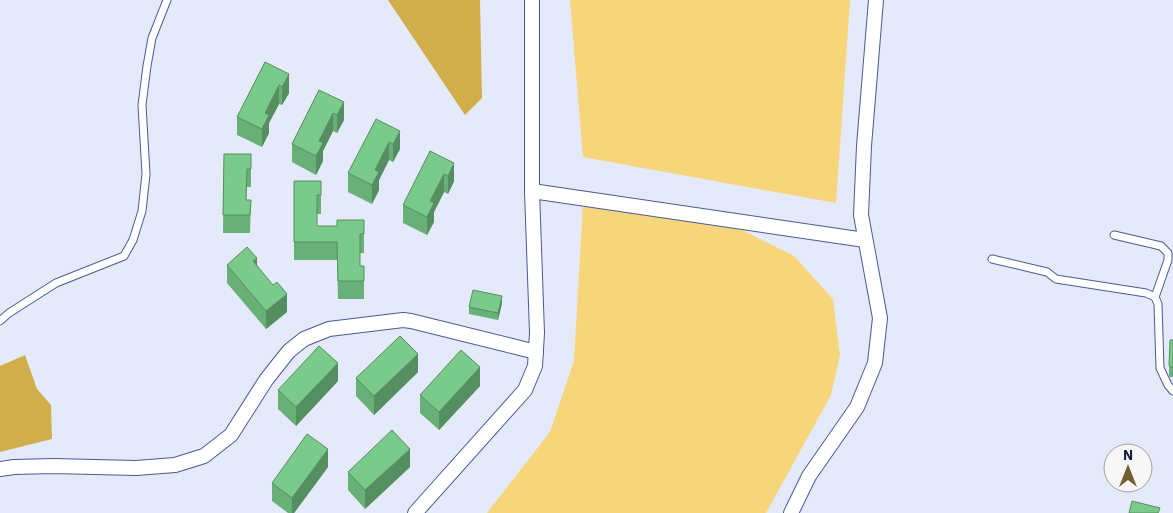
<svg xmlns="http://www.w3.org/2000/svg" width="1173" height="513" font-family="'IBM Plex Sans',sans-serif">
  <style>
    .green { fill: #f7d57a }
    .forest { fill: #d1ae4c }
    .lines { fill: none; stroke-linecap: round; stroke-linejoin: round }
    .service-casing { stroke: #485b9c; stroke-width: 9 }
    .minor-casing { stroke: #485b9c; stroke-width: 16 }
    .service { stroke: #fff; stroke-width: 7 }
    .minor { stroke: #fff; stroke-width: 14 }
    .wall { fill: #69af78 }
    .shaded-wall { fill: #558e61 }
    .building { fill: #7acb8b; stroke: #558e61 }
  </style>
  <rect width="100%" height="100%" fill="#e4eaf9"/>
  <!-- green -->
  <g class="green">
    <path d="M 570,0 L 850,0 L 836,203 L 583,157 Z"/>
    <path d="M 583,204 L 732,225 L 794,256 L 833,299 L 840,355 L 831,395 L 766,513 L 487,513 L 550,432 L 574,361 Z"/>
  </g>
  <!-- forest -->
  <g class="forest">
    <path d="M 388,0 L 480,0 L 482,98 L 465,115 Z"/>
    <path d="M 25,355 L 37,389 L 51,405 L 52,439 L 0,452 L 0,366 Z"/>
  </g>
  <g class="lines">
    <defs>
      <g id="service">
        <path d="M 1114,235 L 1161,246 L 1168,253 L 1168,260 L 1155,297"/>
        <path d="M 992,259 L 1047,272 L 1056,279 L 1146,293 L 1155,297 L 1158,304 L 1160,368 L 1168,385 L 1173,391"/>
        <path d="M 0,321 L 9,313 L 56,283 L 124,256 L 133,240 L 142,211 L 146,174 L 142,105 L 147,66 L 152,38 L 167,0"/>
      </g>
      <g id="minor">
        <path d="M 532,191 L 865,240"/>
        <path d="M 0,469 L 14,467 L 53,466 L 136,468 L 175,465 L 204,456 L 231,435 L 266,380 L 277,366 L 289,351 L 304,339 L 329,329 L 403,320 L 411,321 L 536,352"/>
        <path d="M 415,513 L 525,390 L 535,366 L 537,333 L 532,191 L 532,0"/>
        <path d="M 791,513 L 809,476 L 857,407 L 875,363 L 880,318 L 861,215 L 864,146 L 876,0"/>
      </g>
    </defs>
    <!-- service casing -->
    <use href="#service" class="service-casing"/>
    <!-- minor casing -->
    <use href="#minor" class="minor-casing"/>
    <!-- service -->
    <use href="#service" class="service"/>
    <!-- minor -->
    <use href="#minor" class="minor"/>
  </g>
  <!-- wall -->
  <g class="wall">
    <path d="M 265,62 L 289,93 L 282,105 L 279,104 L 269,123 L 269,133 L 262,147 L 237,135 L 237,117 Z"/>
    <path d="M 319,90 L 344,120 L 337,133 L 333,131 L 323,151 L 323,161 L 316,175 L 292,162 L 292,144 Z"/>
    <path d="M 376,119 L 400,149 L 393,162 L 389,160 L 379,180 L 379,190 L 372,204 L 348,192 L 348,173 Z"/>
    <path d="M 430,151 L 454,181 L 448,194 L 444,192 L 434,212 L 434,222 L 427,235 L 403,223 L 403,205 Z"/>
    <path d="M 224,154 L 251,154 L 251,187 L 247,187 L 246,200 L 251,200 L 250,233 L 223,233 Z"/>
    <path d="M 294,181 L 321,181 L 321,214 L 317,214 L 317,226 L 337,226 L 364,220 L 364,253 L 360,253 L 360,266 L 364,266 L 364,299 L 338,299 L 337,260 L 294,260 Z"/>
    <path d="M 227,265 L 257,265 L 287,312 L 266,329 L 227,283 Z"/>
    <path d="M 502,303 L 498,320 L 469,314 L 469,307 Z"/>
    <path d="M 1173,340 L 1173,377 L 1170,377 L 1169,375 L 1169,365 Z"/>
    <path d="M 418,372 L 374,415 L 356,396 L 356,378 Z"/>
    <path d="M 338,381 L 296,426 L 278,409 L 278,390 Z"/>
    <path d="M 480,386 L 439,430 L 420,413 L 420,395 Z"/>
    <path d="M 328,467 L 294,513 L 288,513 L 272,501 L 272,483 Z"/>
    <path d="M 410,467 L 365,509 L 348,490 L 348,472 Z"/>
  </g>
  <!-- shaded-wall -->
  <g class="shaded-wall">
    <path d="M 289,74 L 289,93 L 282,105 L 282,87 Z"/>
    <path d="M 279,85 L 279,104 L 269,123 L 269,133 L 262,147 L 262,129 L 265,113 Z"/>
    <path d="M 344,102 L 344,120 L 337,133 L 337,115 Z"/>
    <path d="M 333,113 L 333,131 L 323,151 L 323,161 L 316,175 L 316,156 L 319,141 Z"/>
    <path d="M 400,131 L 400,149 L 393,162 L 393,144 Z"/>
    <path d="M 389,142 L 389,160 L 379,180 L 379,190 L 372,204 L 372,185 L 375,170 Z"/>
    <path d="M 454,163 L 454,181 L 448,194 L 448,176 Z"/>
    <path d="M 444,174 L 444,192 L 434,212 L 434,222 L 427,235 L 427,217 L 430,201 Z"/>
    <path d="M 257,258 L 257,277 L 253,261 Z"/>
    <path d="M 287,294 L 287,312 L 266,329 L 266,311 Z"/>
    <path d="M 502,296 L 502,303 L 498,320 L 498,313 Z"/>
    <path d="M 418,354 L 418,372 L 374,415 L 374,396 Z"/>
    <path d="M 338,363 L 338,381 L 296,426 L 296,407 Z"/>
    <path d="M 480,367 L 480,386 L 439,430 L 439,412 Z"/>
    <path d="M 328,449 L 328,467 L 294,513 L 292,513 L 292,498 Z"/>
    <path d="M 410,449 L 410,467 L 365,509 L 365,490 Z"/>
  </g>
  <!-- building -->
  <g class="building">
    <path d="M 265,62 L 289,74 L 282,87 L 279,85 L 265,113 L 269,115 L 262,129 L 237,117 Z"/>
    <path d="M 319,90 L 344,102 L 337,115 L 333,113 L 319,141 L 323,143 L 316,156 L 292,144 Z"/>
    <path d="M 376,119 L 400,131 L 393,144 L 389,142 L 375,170 L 379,172 L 372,185 L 348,173 Z"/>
    <path d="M 430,151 L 454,163 L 448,176 L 444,174 L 430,201 L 434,203 L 427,217 L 403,205 Z"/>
    <path d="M 224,154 L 251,154 L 251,169 L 247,169 L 246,200 L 251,200 L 250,215 L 223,215 Z"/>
    <path d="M 294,181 L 321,181 L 321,195 L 317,195 L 317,226 L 337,226 L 337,220 L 364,220 L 364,234 L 360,234 L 360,266 L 364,266 L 364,281 L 338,281 L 337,242 L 294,242 Z"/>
    <path d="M 247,247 L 257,258 L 253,261 L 273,285 L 277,282 L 287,294 L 266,311 L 227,265 Z"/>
    <path d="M 473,290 L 502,296 L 498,313 L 469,307 Z"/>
    <path d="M 400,336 L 418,354 L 374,396 L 356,378 Z"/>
    <path d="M 1170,340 L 1173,340 L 1173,367 L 1170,367 L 1169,365 Z"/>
    <path d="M 319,346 L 338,363 L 296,407 L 278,390 Z"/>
    <path d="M 461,350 L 480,367 L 439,412 L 420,395 Z"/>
    <path d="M 392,430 L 410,449 L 365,490 L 348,472 Z"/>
    <path d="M 307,434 L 328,449 L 292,498 L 272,483 Z"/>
    <path d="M 1132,501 L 1160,508 L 1158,513 L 1129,513 Z"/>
  </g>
  <!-- north arrow -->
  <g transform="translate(1128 468)"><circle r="24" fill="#f7f7f7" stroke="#9b9ea9"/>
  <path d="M0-4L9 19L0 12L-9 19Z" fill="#715f2d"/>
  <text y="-8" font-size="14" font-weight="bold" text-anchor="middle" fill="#111934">N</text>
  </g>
</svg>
